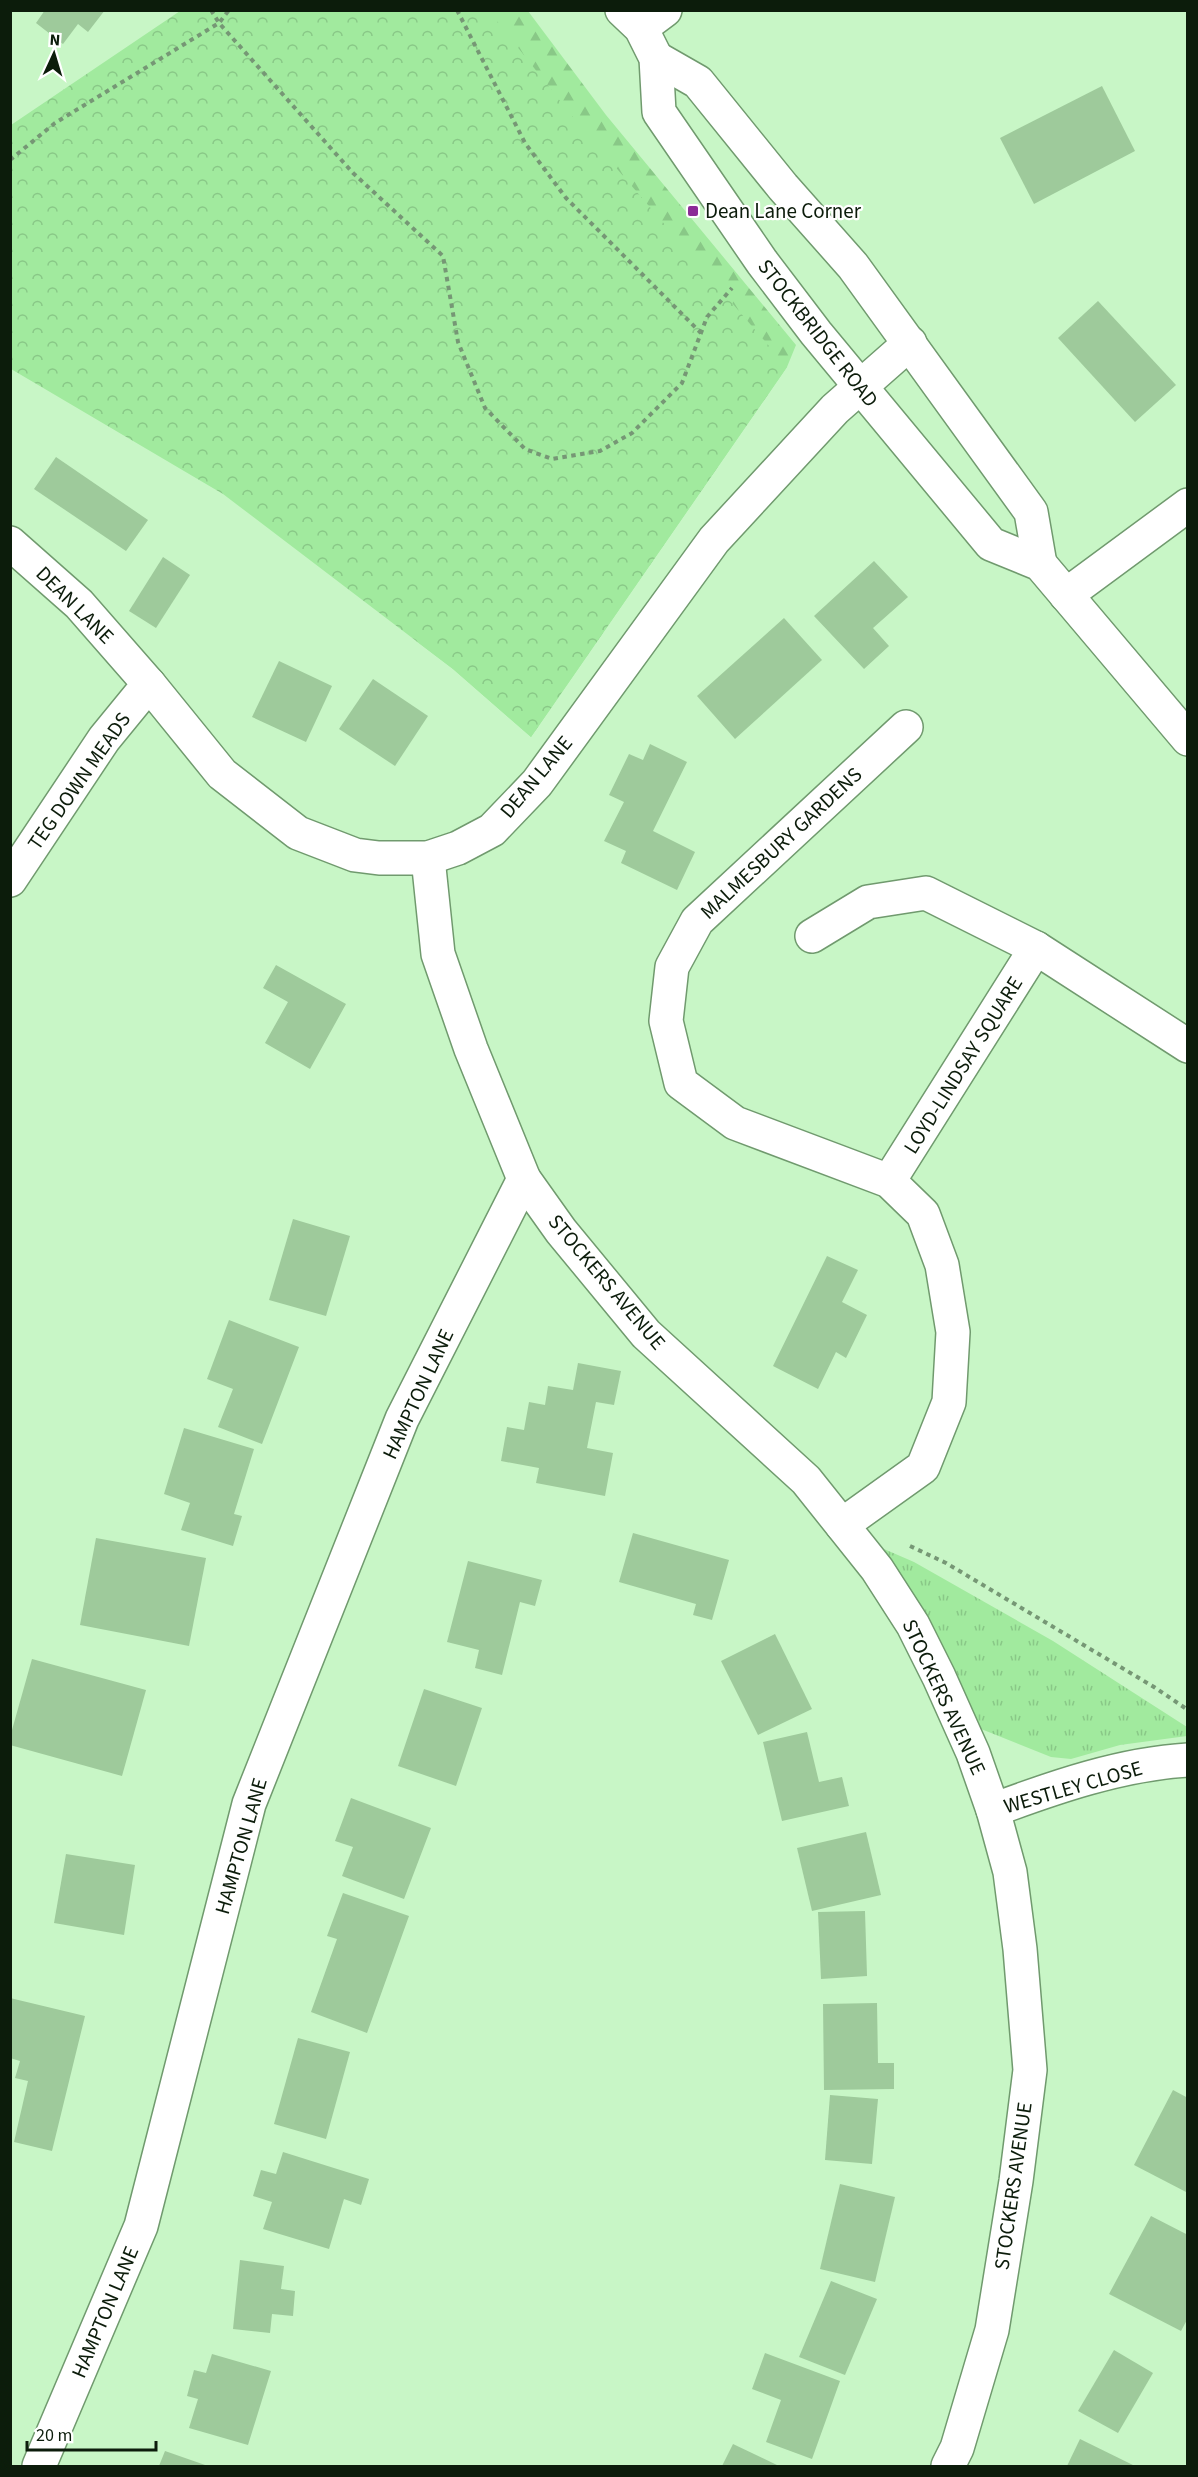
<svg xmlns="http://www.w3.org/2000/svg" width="1198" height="2477" font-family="'Source Sans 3',sans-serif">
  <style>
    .grass { fill: url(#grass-tufts) }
    .forest { fill: url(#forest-firs) }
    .park { fill: url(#park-crowns) }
    .building { fill: #9eca9b }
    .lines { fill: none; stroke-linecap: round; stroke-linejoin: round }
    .minor-casing { stroke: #709a6e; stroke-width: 36 }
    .tertiary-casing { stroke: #709a6e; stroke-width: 36 }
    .secondary-casing { stroke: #709a6e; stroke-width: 36 }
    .path { stroke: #769775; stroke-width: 4; stroke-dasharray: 4.5 4.5; stroke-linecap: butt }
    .minor { stroke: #fff; stroke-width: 33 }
    .tertiary { stroke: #fff; stroke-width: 33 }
    .secondary { stroke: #fff; stroke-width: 33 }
    .poi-dot { fill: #8b2c96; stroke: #fff; stroke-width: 2 }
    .labels { text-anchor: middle; stroke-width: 4.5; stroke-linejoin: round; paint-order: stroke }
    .poi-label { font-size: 21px; fill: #0c1c0b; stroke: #fff; text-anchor: start }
    .street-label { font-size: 21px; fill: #0c1c0b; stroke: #fff }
  </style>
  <defs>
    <pattern id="grass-tufts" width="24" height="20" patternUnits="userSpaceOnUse" patternTransform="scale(1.5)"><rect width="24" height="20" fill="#a1ea9e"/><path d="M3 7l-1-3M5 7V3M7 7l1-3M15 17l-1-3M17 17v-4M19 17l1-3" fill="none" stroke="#89c887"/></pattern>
    <pattern id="forest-firs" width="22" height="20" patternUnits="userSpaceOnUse" patternTransform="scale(1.5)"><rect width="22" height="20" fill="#a1ea9e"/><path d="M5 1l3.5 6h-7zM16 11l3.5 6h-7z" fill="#89c887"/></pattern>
    <pattern id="park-crowns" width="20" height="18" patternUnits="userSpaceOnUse" patternTransform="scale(1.5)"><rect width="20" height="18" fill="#a1ea9e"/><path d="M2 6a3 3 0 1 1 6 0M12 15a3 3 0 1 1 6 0" fill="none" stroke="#89c887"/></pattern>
  </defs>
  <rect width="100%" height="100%" fill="#c8f6c6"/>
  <!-- grass -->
  <path class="grass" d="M 884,1549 L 914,1562 L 1053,1641 L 1187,1727 L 1187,1736 L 1120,1745 L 1071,1759 L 1051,1757 L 976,1727 L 906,1587 Z"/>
  <!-- forest -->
  <path class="forest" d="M 442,11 L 528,11 L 606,115 L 796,345 L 787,367 L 531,737 L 453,669 L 416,641 L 510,568 Z"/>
  <!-- park -->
  <path class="park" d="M 180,11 L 489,11 L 576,121 L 787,367 L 531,737 L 453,669 L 223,494 L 11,369 L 11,125 Z"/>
  <!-- building -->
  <g class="building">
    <path d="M 45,10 L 105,10 L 88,32 L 78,24 L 63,44 L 36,23 Z"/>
    <path d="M 1102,86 L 1135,151 L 1034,204 L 1000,138 Z"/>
    <path d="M 1098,301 L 1176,385 L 1135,422 L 1058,338 Z"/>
    <path d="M 56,457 L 148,520 L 126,551 L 34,489 Z"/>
    <path d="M 163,557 L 190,575 L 156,628 L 129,611 Z"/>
    <path d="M 874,561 L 908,597 L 873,628 L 889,646 L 864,669 L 814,616 Z"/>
    <path d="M 784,618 L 822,660 L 735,739 L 697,696 Z"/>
    <path d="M 279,661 L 332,686 L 306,742 L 252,717 Z"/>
    <path d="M 373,679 L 428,716 L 395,766 L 339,729 Z"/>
    <path d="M 650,744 L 687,762 L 653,831 L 695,852 L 677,890 L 621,863 L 626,851 L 604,841 L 624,802 L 609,795 L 629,754 L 643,760 Z"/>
    <path d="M 276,965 L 346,1004 L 310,1069 L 265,1043 L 288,1002 L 263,988 Z"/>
    <path d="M 293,1219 L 350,1236 L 326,1316 L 269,1300 Z"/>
    <path d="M 827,1256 L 858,1270 L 842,1302 L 867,1315 L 846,1358 L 836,1352 L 818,1389 L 773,1366 Z"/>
    <path d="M 229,1320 L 299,1347 L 262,1444 L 218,1427 L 233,1389 L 207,1379 Z"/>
    <path d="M 578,1363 L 621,1371 L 614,1405 L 596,1402 L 587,1448 L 613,1453 L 605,1496 L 536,1483 L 539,1468 L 501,1461 L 507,1427 L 524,1430 L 529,1402 L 545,1405 L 548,1386 L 573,1390 Z"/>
    <path d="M 184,1428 L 254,1449 L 234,1514 L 242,1516 L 233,1546 L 181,1530 L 190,1503 L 164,1494 Z"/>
    <path d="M 633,1533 L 729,1560 L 712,1620 L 693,1615 L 696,1604 L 619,1582 Z"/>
    <path d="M 96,1538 L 206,1558 L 189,1646 L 80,1625 Z"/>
    <path d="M 468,1561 L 542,1580 L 535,1606 L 520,1602 L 502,1675 L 475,1668 L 479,1650 L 447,1642 Z"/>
    <path d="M 775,1634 L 812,1709 L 758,1735 L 721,1661 Z"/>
    <path d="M 32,1659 L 146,1690 L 122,1776 L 10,1745 L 10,1737 Z"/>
    <path d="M 424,1689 L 482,1708 L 456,1786 L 398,1766 Z"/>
    <path d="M 807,1732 L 819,1782 L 842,1777 L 849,1806 L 782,1821 L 763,1742 Z"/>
    <path d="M 351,1798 L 431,1828 L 404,1899 L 342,1876 L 353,1847 L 335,1841 Z"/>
    <path d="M 866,1832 L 881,1895 L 812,1911 L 797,1848 Z"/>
    <path d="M 66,1854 L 135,1865 L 124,1935 L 54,1923 Z"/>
    <path d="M 343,1893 L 409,1916 L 367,2033 L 311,2012 L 337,1939 L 327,1936 Z"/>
    <path d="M 865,1911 L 867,1976 L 821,1979 L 818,1912 Z"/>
    <path d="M 10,1998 L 85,2016 L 52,2151 L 14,2142 L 28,2081 L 15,2078 L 20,2061 L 10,2058 Z"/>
    <path d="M 877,2003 L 878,2063 L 894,2063 L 894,2089 L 824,2090 L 823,2004 Z"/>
    <path d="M 298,2038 L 350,2052 L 326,2139 L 274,2124 Z"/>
    <path d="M 1173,2090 L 1188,2098 L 1188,2193 L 1134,2165 Z"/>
    <path d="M 830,2095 L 878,2099 L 872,2164 L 825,2160 Z"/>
    <path d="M 283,2152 L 369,2179 L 361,2205 L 344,2199 L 329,2249 L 263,2229 L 272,2202 L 253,2196 L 261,2170 L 276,2174 Z"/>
    <path d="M 840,2184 L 895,2197 L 875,2282 L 820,2269 Z"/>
    <path d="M 1151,2216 L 1188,2235 L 1188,2318 L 1181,2331 L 1109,2294 Z"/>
    <path d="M 240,2260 L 284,2266 L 281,2289 L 295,2291 L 293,2316 L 272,2314 L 270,2333 L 233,2329 Z"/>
    <path d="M 831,2281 L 877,2299 L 845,2375 L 799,2357 Z"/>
    <path d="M 1114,2350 L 1153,2373 L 1118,2433 L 1078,2411 Z"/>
    <path d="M 765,2353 L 840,2381 L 812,2459 L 766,2442 L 781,2400 L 752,2389 Z"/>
    <path d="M 212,2354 L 271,2371 L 248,2445 L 189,2428 L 198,2399 L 187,2396 L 194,2370 L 206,2373 Z"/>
    <path d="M 1080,2439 L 1135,2466 L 1067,2466 Z"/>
    <path d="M 733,2444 L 779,2466 L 722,2466 Z"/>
    <path d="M 165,2451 L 208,2466 L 159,2466 Z"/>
  </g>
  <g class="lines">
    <defs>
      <g id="minor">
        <path d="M 10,543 L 79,604 L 149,684 L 104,739 L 10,880"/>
        <path d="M 1066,595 L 1188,505"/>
        <path d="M 428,858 L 438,954 L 471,1049 L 524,1179 L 561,1231 L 646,1334 L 806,1480 L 877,1569 L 913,1625 L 939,1677 L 973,1753 L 993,1810 L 1010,1872 L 1020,1949 L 1030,2070 L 1016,2181 L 992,2330 L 957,2448 L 948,2466"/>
        <path d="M 812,936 L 868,902 L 926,893 L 1036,948 L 1188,1046"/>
        <path d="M 889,1181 L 1036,948"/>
        <path d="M 842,1525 L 923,1467 L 949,1402 L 953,1332 L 942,1265 L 923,1214 L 889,1181 L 735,1123 L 681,1083 L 666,1021 L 672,967 L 697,921 L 906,727"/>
        <path d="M 993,1810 C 1055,1787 1121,1764 1188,1760"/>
        <path d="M 39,2466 L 141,2226 L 249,1804 L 402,1419 L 524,1179"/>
      </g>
      <g id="tertiary">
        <path d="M 641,28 L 665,10"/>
        <path d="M 149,684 L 222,774 L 298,833 L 355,855 L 379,858 L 428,858 L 458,848 L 492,830 L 537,783 L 714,540 L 835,409 L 910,343"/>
      </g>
      <g id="secondary">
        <path d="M 622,10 L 641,28 L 656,58 L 659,112 L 762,262 L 816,333 L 991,544 L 1040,564 L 1188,739"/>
        <path d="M 656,58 L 698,82 L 783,187 L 853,266 L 1031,512 L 1040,564"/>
      </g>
    </defs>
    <!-- minor casing -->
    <use href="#minor" class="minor-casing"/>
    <!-- tertiary casing -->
    <use href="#tertiary" class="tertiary-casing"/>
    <!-- secondary casing -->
    <use href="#secondary" class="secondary-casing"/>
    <!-- path -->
    <g class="path">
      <path d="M 211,10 L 219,23 L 353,173 L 443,256 L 458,342 L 485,408 L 525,449 L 552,459 L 600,451 L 632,433 L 682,383 L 707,317 L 732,288"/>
      <path d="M 457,10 L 525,143 L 566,198 L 701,333"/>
      <path d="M 10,160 L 55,123 L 219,23 L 229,10"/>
      <path d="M 910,1546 L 946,1563 L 1154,1687 L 1188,1710"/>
    </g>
    <!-- minor -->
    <use href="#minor" class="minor"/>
    <!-- tertiary -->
    <use href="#tertiary" class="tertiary"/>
    <!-- secondary -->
    <use href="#secondary" class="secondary"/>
  </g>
  <!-- markers -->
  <rect class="poi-dot" x="687" y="205" width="12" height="12" rx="3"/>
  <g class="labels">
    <!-- poi labels -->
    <g class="poi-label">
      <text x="705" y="218">Dean Lane Corner</text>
    </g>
    <!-- street labels -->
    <g class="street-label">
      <text transform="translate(818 333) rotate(52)" y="7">STOCKBRIDGE ROAD</text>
      <text transform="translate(75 605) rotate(45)" y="7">DEAN LANE</text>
      <text transform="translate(536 777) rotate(-50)" y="7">DEAN LANE</text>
      <text transform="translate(79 781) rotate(-55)" y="7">TEG DOWN MEADS</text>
      <text transform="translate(781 843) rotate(-43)" y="7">MALMESBURY GARDENS</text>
      <text transform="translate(963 1065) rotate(-58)" y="7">LOYD-LINDSAY SQUARE</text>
      <text transform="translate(607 1282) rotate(50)" y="7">STOCKERS AVENUE</text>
      <text transform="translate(418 1394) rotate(-65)" y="7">HAMPTON LANE</text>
      <text transform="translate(944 1697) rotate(65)" y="7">STOCKERS AVENUE</text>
      <text transform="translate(1073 1787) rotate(-16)" y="7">WESTLEY CLOSE</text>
      <text transform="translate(241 1846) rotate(-74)" y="7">HAMPTON LANE</text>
      <text transform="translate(1013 2186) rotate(-82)" y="7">STOCKERS AVENUE</text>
      <text transform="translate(105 2312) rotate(-67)" y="7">HAMPTON LANE</text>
    </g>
  </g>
  <!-- border -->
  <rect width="1198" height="2477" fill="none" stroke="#0c1c0b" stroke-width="24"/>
  <!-- north arrow -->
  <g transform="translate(54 54) rotate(4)" stroke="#ffffff" stroke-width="4.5" paint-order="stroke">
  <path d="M0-4.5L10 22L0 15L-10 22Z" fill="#0c1c0b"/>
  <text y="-9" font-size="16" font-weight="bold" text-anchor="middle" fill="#0c1c0b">N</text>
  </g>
  <!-- scale -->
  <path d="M27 2441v9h129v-9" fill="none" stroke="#0c1c0b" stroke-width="3"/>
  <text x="36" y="2441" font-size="18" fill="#0c1c0b" stroke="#ffffff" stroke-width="4.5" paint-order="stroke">20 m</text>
</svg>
